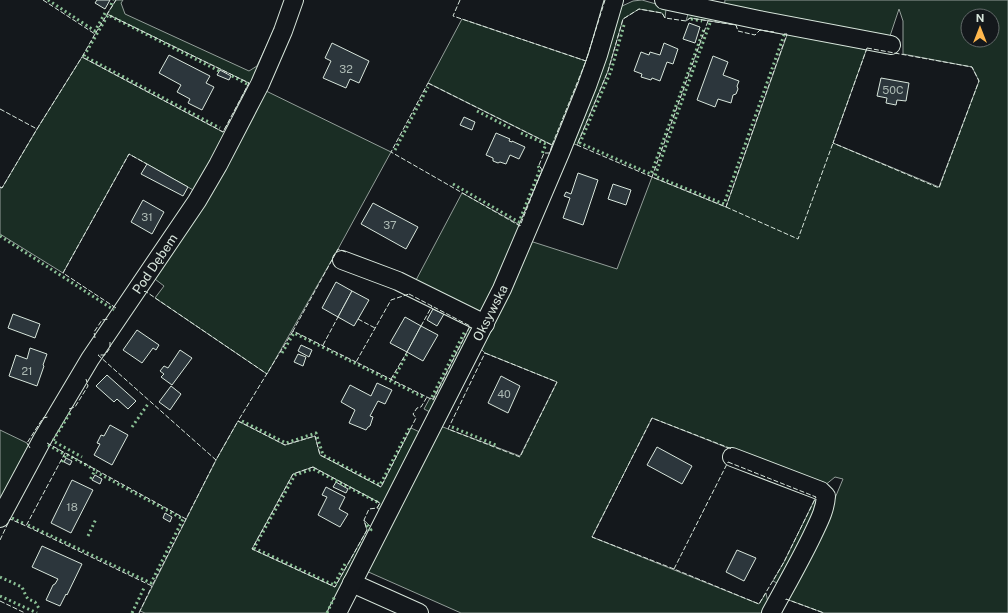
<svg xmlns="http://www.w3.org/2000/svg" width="1008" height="613" font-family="'Public Sans',sans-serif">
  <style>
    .green { fill: #1a2d24; stroke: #939e99; fill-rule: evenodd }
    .building { fill: #2c363c; stroke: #d8e6dc }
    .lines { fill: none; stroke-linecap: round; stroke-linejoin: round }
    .minor-casing { stroke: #d8e6dc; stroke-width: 20 }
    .minor { stroke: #14181c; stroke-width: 18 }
    .hedge { stroke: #8ac095; stroke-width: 3; stroke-dasharray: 2 3; stroke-linecap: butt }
    .fence { stroke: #d8e6dc; stroke-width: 1; stroke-dasharray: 5 2; stroke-linecap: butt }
    .labels { text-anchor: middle; stroke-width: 3; stroke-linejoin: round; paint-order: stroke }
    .number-label { font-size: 11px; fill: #adbab4 }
    .street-label { font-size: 13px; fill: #d8e6dc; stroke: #14181c }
  </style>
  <rect width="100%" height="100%" fill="#14181c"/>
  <!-- green -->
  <g class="green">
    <path d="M 116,0 L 123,0 L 121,3 L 125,14 L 249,71 L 257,66 L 288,0 L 259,72 L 236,114 L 233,114 L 249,83 L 107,14 Z"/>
    <path d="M 642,0 L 663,6 L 666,9 L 665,18 L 662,13 L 639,9 L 623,19 L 608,71 L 577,145 L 569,142 L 620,7 L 633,1 Z"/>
    <path d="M 725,0 L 1008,0 L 1008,613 L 824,613 L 786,599 L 830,510 L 843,479 L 835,477 L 824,486 L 652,418 L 592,537 L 759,604 L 766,593 L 768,603 L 765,613 L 461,613 L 364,570 L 438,428 L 443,427 L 448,429 L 520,456 L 557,382 L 485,353 L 481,349 L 530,241 L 617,269 L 652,177 L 726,207 L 787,35 L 760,30 L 763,24 L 867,48 L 833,143 L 939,187 L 979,81 L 972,67 L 903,54 L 903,21 L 899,9 L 889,39 L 724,8 ZM 968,16 L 992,16 L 992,40 L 968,40 Z"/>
    <path d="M 605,1 L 608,3 L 556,153 L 550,153 L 552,145 L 428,83 L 462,19 L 586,61 Z"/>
    <path d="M 688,14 L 736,19 L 736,25 L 690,18 L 686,21 Z"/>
    <path d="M 82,57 L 223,132 L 230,120 L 232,122 L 195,191 L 129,154 L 63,273 L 0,234 L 0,187 L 2,188 L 37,129 Z"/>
    <path d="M 262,89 L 391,152 L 338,249 L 267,374 L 155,298 L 164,286 L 151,276 Z"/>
    <path d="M 540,176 L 543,179 L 484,316 L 415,282 L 462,193 L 520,225 Z"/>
    <path d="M 470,326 L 474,327 L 434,414 L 424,409 L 430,398 L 433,399 Z"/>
    <path d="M 238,421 L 285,445 L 315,436 L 320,455 L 381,487 L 411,428 L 424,434 L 383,511 L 377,508 L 380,503 L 313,467 L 293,474 L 252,549 L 335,587 L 367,530 L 364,520 L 374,530 L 330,613 L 145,613 L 140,611 L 216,460 Z"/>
    <path d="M 0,430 L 27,443 L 30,448 L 0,508 Z"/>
    <path d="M 819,495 L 820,506 L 777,583 L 773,581 L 784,562 L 816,497 Z"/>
  </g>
  <!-- building -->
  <g class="building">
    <path d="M 97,0 L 110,0 L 105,9 L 95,3 Z"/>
    <path d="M 689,23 L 700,27 L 695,43 L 683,39 Z"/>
    <path d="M 332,43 L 369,61 L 359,83 L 350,79 L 346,88 L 323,78 L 331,61 L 325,58 Z"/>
    <path d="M 664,43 L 678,49 L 673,64 L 667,62 L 660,81 L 652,78 L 651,80 L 641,77 L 642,74 L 634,71 L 641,52 L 649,55 L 650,52 L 660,55 Z"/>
    <path d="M 169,55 L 210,76 L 206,83 L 214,87 L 202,110 L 188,103 L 190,99 L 177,92 L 181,85 L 159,73 Z"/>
    <path d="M 713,56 L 728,62 L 723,75 L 739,81 L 737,86 L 738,89 L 736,94 L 733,95 L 731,103 L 718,99 L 715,107 L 697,100 Z"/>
    <path d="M 220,70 L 231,76 L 229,80 L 217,75 Z"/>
    <path d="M 881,78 L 909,83 L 906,101 L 897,100 L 896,105 L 886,103 L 887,98 L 877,96 Z"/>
    <path d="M 464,117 L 475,122 L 472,130 L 460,125 Z"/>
    <path d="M 496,133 L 510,139 L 509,141 L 512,142 L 512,141 L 525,147 L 519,159 L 510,155 L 506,164 L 500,162 L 498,163 L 493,161 L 493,158 L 486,155 Z"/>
    <path d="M 147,164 L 188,187 L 183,196 L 141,174 Z"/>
    <path d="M 578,173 L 598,180 L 583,225 L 563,218 L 570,198 L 564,196 L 566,192 L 571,194 Z"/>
    <path d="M 613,184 L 631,190 L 626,205 L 608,199 Z"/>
    <path d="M 143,200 L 164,212 L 152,234 L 131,222 Z"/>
    <path d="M 373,203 L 418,227 L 406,249 L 361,224 Z"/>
    <path d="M 336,282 L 352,291 L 338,317 L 322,308 Z"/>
    <path d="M 352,291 L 369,300 L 354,326 L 338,317 Z"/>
    <path d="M 433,309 L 444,314 L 437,326 L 427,320 Z"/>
    <path d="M 13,314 L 40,324 L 35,338 L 8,328 Z"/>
    <path d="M 405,317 L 421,326 L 407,352 L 390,343 Z"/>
    <path d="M 421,326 L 438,335 L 423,361 L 407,352 Z"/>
    <path d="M 137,330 L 159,345 L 156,350 L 153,348 L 142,363 L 123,350 Z"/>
    <path d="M 301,345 L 312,350 L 309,357 L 298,351 Z"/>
    <path d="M 30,348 L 47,354 L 43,365 L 44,366 L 37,386 L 9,376 L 16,355 L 27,359 Z"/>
    <path d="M 180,350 L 192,358 L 172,385 L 161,377 L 164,374 L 160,371 L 164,366 L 168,368 Z"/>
    <path d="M 298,354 L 306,357 L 303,366 L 294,362 Z"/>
    <path d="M 107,375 L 136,401 L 128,409 L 117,399 L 114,402 L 96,386 Z"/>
    <path d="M 501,376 L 520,386 L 508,413 L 488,403 Z"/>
    <path d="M 377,383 L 392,390 L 385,404 L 378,401 L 370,416 L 373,417 L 370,426 L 368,427 L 366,430 L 349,423 L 355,410 L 341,402 L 350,385 L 371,396 Z"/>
    <path d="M 171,386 L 181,394 L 170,410 L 159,402 Z"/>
    <path d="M 110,425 L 128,435 L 112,465 L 94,455 L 100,444 L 97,443 L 101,435 L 104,436 Z"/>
    <path d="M 657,447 L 692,466 L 682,484 L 647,465 Z"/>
    <path d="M 66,458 L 72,461 L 70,465 L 64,462 Z"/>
    <path d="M 95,475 L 102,479 L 100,484 L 92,480 Z"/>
    <path d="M 72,480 L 93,490 L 71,533 L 51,523 Z"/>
    <path d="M 336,482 L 348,489 L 346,493 L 333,487 Z"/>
    <path d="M 326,487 L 345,497 L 339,509 L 348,514 L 340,527 L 318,515 L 327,497 L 322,495 Z"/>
    <path d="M 165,513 L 172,517 L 170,522 L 163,518 Z"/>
    <path d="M 42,546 L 82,564 L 67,595 L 66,594 L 60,606 L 46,600 L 53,585 L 55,584 L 58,579 L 32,567 Z"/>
    <path d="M 737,550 L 756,558 L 744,581 L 726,572 Z"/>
  </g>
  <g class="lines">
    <defs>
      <g id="minor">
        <path d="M 664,0 L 759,20 L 891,45"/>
        <path d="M 342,260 L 398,281 L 485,324"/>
        <path d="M 732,457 L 821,491 L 826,496 C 825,511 818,523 812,536 C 799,563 785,587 771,613"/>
        <path id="s1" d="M 0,518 L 43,438 L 90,359 L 197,201 L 218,165 L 260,84 L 283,31 L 294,0"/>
        <path d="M 352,583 L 419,613"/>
        <path id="s2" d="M 337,613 L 502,289 L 560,153 L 587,86 L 598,55 L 614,0"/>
      </g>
    </defs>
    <!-- minor casing -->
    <use href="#minor" class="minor-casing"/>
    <!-- minor -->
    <use href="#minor" class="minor"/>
    <!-- hedge -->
    <g class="hedge">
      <path d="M 48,0 L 95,31 L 105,13"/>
      <path d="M 111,5 L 113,0"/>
      <path d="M 691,19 L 702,21"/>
      <path d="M 710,23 L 655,176 L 724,204 L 784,35"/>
      <path d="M 624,25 L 611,71 L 580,143 L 651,174 L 704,29"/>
      <path d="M 219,71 L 108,15 L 84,56 L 220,128"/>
      <path d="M 232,76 L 247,84"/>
      <path d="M 477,111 L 512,129"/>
      <path d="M 521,133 L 546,144 L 542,154"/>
      <path d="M 395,150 L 428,87"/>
      <path d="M 453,184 L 519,222 L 540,169 L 538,166"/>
      <path d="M 0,236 L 114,310"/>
      <path d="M 282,353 L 294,333 L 425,398"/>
      <path d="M 394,378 L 407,354"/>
      <path d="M 432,397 L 465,331"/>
      <path d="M 70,413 L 53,441 L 82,457"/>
      <path d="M 242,421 L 286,443 L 316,433 L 323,455 L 380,485 L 410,427"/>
      <path d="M 132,427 L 148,404"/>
      <path d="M 452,427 L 496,445"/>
      <path d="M 48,445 L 64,454"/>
      <path d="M 62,462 L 66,454 L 95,470 L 90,480"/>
      <path d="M 12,518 L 25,524"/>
      <path d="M 28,525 L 151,583 L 183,519 L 96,472"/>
      <path d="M 367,525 L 371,530 L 370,531"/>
      <path d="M 88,536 L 96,519"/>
      <path d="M 345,564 L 334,585 L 254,548 L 295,475 L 313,469 L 379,503"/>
      <path d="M 0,577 L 22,587 L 26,596 L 28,599 L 35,602 L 40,610"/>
      <path d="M 0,596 L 37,613"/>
      <path d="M 132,613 L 144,588"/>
      <path d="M 327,613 L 335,596"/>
    </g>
    <!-- fence -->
    <g class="fence">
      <path d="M 43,0 L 95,34 L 116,0"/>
      <path d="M 460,0 L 453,16 L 586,61 L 605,0"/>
      <path d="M 708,21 L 652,177 L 726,207 L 787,34 L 783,34"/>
      <path d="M 95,34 L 82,57 L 223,132 L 249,83 L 107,14"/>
      <path d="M 867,48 L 972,67 L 979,81 L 939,188 L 833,143 Z"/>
      <path d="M 428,83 L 552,145 L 550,153 L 544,153 L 539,165 L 542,170 L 520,226 L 391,152 Z"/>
      <path d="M 0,109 L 37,129 L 82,57"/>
      <path d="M 552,145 L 586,61"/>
      <path d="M 652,177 L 577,145 L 608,71 L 623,19 L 639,9 L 662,13 L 665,18 L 686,21 L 690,18 L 736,25 L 738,31 L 755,35 L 760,30 L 774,32"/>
      <path d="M 0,187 L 2,188 L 37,129"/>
      <path d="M 726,207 L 798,239 L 833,143"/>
      <path d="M 346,252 L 338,249 L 293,331 L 356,362"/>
      <path d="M 144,292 L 145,291 L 267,374"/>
      <path d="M 409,294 L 470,326 L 433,400 L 356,362 L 391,300 Z"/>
      <path d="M 116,308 L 63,273 L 129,154 L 147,164"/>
      <path d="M 358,319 L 375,328"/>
      <path d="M 421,326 L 432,306"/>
      <path d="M 293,331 L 238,421 L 285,445 L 315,436 L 320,455 L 381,487 L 416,418 L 413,414 L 417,408 L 421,407 L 427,397"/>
      <path d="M 95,338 L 94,332 L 102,320 L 109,319"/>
      <path d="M 110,342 L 110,348 L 105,355 L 98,355 L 216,460 L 238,421"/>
      <path d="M 323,345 L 338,317"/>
      <path d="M 485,353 L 557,382 L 520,457 L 448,429 Z"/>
      <path d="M 391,379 L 407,352"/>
      <path d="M 69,409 L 75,407 L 88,386 L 86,379"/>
      <path d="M 47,443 L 186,519 L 216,460"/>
      <path d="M 30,448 L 27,443 L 43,418 L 48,417"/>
      <path d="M 65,453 L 26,526 L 152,586 L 186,519"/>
      <path d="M 728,462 L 816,497 L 784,562 L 759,604 L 674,569 Z"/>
      <path d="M 313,467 L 380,503 L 377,508 L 369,509 L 364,520 L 367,530 L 335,587 L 252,549 L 293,474 Z"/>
      <path d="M 0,540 L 10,519 L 26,526"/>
      <path d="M 674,569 L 592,537 L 652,418 L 732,449"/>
      <path d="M 786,600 L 786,599 L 824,613"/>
      <path d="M 0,601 L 25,613"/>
      <path d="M 139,613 L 152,586"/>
    </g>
  </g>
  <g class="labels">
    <!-- number labels -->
    <g class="number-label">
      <text x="346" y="73">32</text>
      <text x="893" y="94">50C</text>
      <text x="147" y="221">31</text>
      <text x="390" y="229">37</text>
      <text x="27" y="375">21</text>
      <text x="504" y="398">40</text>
      <text x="72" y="511">18</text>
    </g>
    <!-- street labels -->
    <g class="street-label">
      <text dy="5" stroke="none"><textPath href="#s1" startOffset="298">Pod Dębem</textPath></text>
      <text dy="5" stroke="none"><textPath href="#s2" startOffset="337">Oksywska</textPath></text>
    </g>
  </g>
  <!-- north arrow -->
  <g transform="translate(980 28)"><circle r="19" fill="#14181c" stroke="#626a69"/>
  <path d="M0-3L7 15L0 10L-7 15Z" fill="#ffb74d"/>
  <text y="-6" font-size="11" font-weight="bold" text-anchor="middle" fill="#d8e6dc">N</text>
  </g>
</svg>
